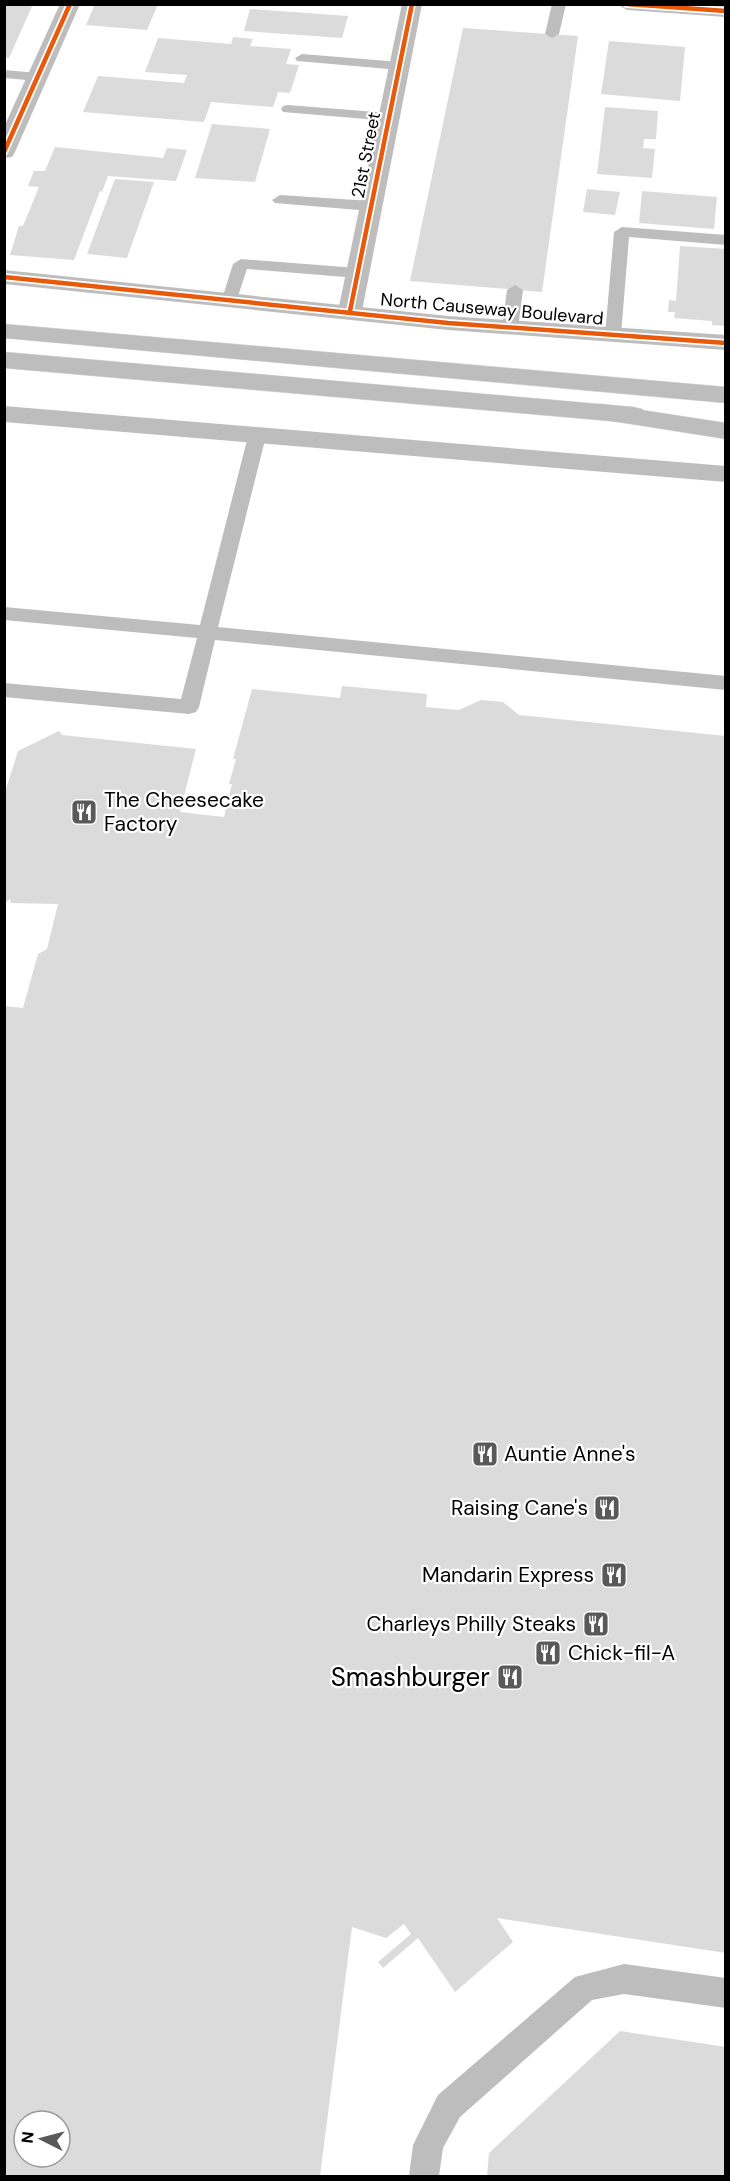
<svg xmlns="http://www.w3.org/2000/svg" width="730" height="2181" font-family="'DM Sans',sans-serif">
  <style>
    .building { fill: #dbdbdb; fill-rule: evenodd }
    .lines { fill: none; stroke-linecap: round; stroke-linejoin: round }
    .trunk-casing { stroke: #dbdbdb; stroke-width: 1 }
    .motorway-casing { stroke: #dbdbdb; stroke-width: 1 }
    .service { fill: #bdbdbd; fill-rule: evenodd }
    .minor { fill: #bdbdbd; fill-rule: evenodd }
    .tertiary { fill: #bdbdbd; fill-rule: evenodd }
    .trunk { fill: #bdbdbd; fill-rule: evenodd }
    .motorway { fill: #bdbdbd; fill-rule: evenodd }
    .cycleway-casing { stroke: #fff; stroke-width: 8 }
    .cycleway { stroke: #e8590c; stroke-width: 4.5 }
    .labels { text-anchor: middle; stroke-width: 4.5; stroke-linejoin: round; paint-order: stroke }
    .far-street-label { font-size: 18px; fill: #000; stroke: #fff }
    .poi-label { font-size: 21px; fill: #000; stroke: #fff; text-anchor: start }
    .near-poi-label { font-size: 26px; fill: #000; stroke: #fff; text-anchor: end }
  </style>
  <rect width="100%" height="100%" fill="#fff"/>
  <!-- building -->
  <g class="building">
    <path d="M 4,4 L 33,4 L 9,58 L 4,58 Z"/>
    <path d="M 95,4 L 158,4 L 147,30 L 86,25 Z"/>
    <path d="M 250,9 L 348,16 L 342,38 L 244,31 Z"/>
    <path d="M 463,28 L 578,36 L 542,292 L 410,281 Z"/>
    <path d="M 233,37 L 253,39 L 250,46 L 291,49 L 286,64 L 299,65 L 290,93 L 278,92 L 273,107 L 211,102 L 204,122 L 83,112 L 98,76 L 184,83 L 187,75 L 145,72 L 158,38 L 231,44 Z"/>
    <path d="M 609,41 L 685,47 L 680,101 L 601,94 Z"/>
    <path d="M 605,107 L 658,111 L 656,139 L 644,139 L 643,148 L 655,149 L 652,178 L 597,174 Z"/>
    <path d="M 212,124 L 270,129 L 255,182 L 195,178 Z"/>
    <path d="M 55,147 L 163,158 L 167,148 L 187,150 L 176,181 L 108,176 L 102,192 L 100,191 L 74,260 L 10,255 L 19,226 L 23,226 L 39,187 L 28,186 L 34,171 L 45,171 Z"/>
    <path d="M 115,179 L 154,182 L 127,258 L 87,254 Z"/>
    <path d="M 587,189 L 620,192 L 615,215 L 583,212 Z"/>
    <path d="M 642,191 L 717,197 L 714,229 L 639,223 Z"/>
    <path d="M 680,246 L 726,249 L 726,326 L 712,325 L 712,321 L 674,318 L 675,312 L 668,312 L 669,300 L 676,301 Z"/>
    <path d="M 342,686 L 427,694 L 426,707 L 459,710 L 481,700 L 503,702 L 519,715 L 726,736 L 726,1953 L 497,1918 L 513,1942 L 455,1992 L 418,1938 L 383,1968 L 378,1962 L 411,1934 L 404,1924 L 386,1938 L 352,1927 L 320,2176 L 4,2176 L 4,1006 L 23,1008 L 38,954 L 47,949 L 58,904 L 10,903 L 11,899 L 4,903 L 4,795 L 18,751 L 59,731 L 62,735 L 196,749 L 180,812 L 224,817 L 232,784 L 229,784 L 236,759 L 233,759 L 252,689 L 340,698 ZM 24,2121 L 60,2121 L 60,2157 L 24,2157 Z"/>
    <path d="M 620,2031 L 726,2047 L 726,2176 L 487,2176 L 489,2153 Z"/>
  </g>
  <g class="lines">
    <defs>
      <g id="trunk">
        <path d="M 4,324 L 726,387 L 726,403 L 4,338 Z"/>
        <path d="M 4,352 L 633,407 L 642,409 L 646,415 L 642,421 L 633,423 L 4,368 Z"/>
      </g>
      <path id="motorway" d="M 602,404 L 726,423 L 726,439 L 593,418 L 589,412 L 593,406 Z"/>
    </defs>
    <!-- trunk casing -->
    <use href="#trunk" class="trunk-casing"/>
    <!-- motorway casing -->
    <use href="#motorway" class="motorway-casing"/>
    <!-- service -->
    <g class="service">
      <path d="M 552,4 L 566,4 L 559,34 L 552,38 L 545,34 Z"/>
      <path d="M 302,54 L 400,62 L 407,66 L 400,70 L 297,61 L 295,58 Z"/>
      <path d="M 4,70 L 38,73 L 45,77 L 38,81 L 4,78 Z"/>
      <path d="M 288,105 L 389,113 L 396,117 L 389,121 L 283,112 L 281,109 L 283,106 Z"/>
      <path d="M 280,195 L 371,201 L 379,206 L 371,211 L 275,203 L 272,200 Z"/>
      <path d="M 622,227 L 726,235 L 726,245 L 629,237 L 621,335 L 613,340 L 605,335 L 614,232 Z"/>
      <path d="M 241,259 L 357,268 L 365,273 L 357,278 L 247,269 L 236,302 L 224,302 L 222,299 L 233,264 Z"/>
      <path d="M 515,285 L 523,290 L 518,328 L 510,333 L 502,328 L 507,290 Z"/>
      <path d="M 257,430 L 266,436 L 218,627 L 726,676 L 726,690 L 215,640 L 199,707 L 196,712 L 189,714 L 4,697 L 4,683 L 181,699 L 197,638 L 4,620 L 4,607 L 200,625 L 248,436 Z"/>
      <path d="M 624,1964 L 726,1978 L 726,2008 L 624,1994 L 592,2000 L 460,2117 L 443,2148 L 439,2176 L 409,2176 L 413,2145 L 438,2095 L 575,1977 Z"/>
    </g>
    <!-- minor -->
    <g class="minor">
      <path d="M 60,4 L 80,4 L 15,152 L 12,157 L 4,158 L 4,127 Z"/>
      <path d="M 402,4 L 422,4 L 362,311 L 358,316 L 350,318 L 342,316 L 338,311 Z"/>
      <path d="M 617,4 L 726,5 L 726,17 L 627,10 Z"/>
    </g>
    <!-- tertiary -->
    <g class="tertiary">
      <path d="M 4,270 L 448,316 L 726,335 L 726,350 L 448,330 L 4,284 Z"/>
      <path d="M 4,406 L 726,466 L 726,482 L 4,422 Z"/>
    </g>
    <!-- trunk -->
    <use href="#trunk" class="trunk"/>
    <!-- motorway -->
    <use href="#motorway" class="motorway"/>
    <defs>
      <g id="cycleway">
        <path d="M 627,4 L 726,11"/>
        <path d="M 4,152 L 70,4"/>
        <path d="M 4,277 L 448,323 L 726,343"/>
        <path d="M 350,311 L 412,4"/>
      </g>
    </defs>
    <!-- cycleway casing -->
    <use href="#cycleway" class="cycleway-casing"/>
    <!-- cycleway -->
    <use href="#cycleway" class="cycleway"/>
  </g>
  <!-- icons -->
  <defs>
    <symbol id="restaurant-square" viewBox="-11 -11 22 22"><rect x="-9" y="-9" width="18" height="18" rx="4" fill="#595959" stroke="#fff"/><path d="M-5-6h1v4h1v-4h1v4h1v-4h1v5L-1.5 .5V6h-2V.5L-5-1ZM5-6V6H3V1.5H1.5Q1.5-4 5-6Z" fill="#fff"/></symbol>
  </defs>
  <g fill-rule="evenodd">
    <use href="#restaurant-square" x="69" y="797" width="30" height="30"/>
    <use href="#restaurant-square" x="470" y="1439" width="30" height="30"/>
    <use href="#restaurant-square" x="592" y="1493" width="30" height="30"/>
    <use href="#restaurant-square" x="599" y="1560" width="30" height="30"/>
    <use href="#restaurant-square" x="581" y="1609" width="30" height="30"/>
    <use href="#restaurant-square" x="533" y="1638" width="30" height="30"/>
    <use href="#restaurant-square" x="495" y="1662" width="30" height="30"/>
  </g>
  <g class="labels">
    <!-- far-street labels -->
    <g class="far-street-label">
      <text transform="translate(366 155) rotate(-79)" y="6">21st Street</text>
      <text transform="translate(492 309) rotate(5)" y="6">North Causeway Boulevard</text>
    </g>
    <!-- poi labels -->
    <g class="poi-label">
      <text x="104" y="807">The Cheesecake<tspan x="104" dy="24">Factory</tspan></text>
      <text x="504" y="1461">Auntie Anne's</text>
      <text x="588" y="1515" text-anchor="end">Raising Cane's</text>
      <text x="594" y="1582" text-anchor="end">Mandarin Express</text>
      <text x="576" y="1631" text-anchor="end">Charleys Philly Steaks</text>
      <text x="568" y="1660">Chick-fil-A</text>
    </g>
    <!-- near-poi labels -->
    <g class="near-poi-label">
      <text x="490" y="1686">Smashburger</text>
    </g>
  </g>
  <!-- border -->
  <rect width="730" height="2181" fill="none" stroke="#000000" stroke-width="12"/>
  <!-- north arrow -->
  <g transform="translate(42 2139) rotate(276)"><circle r="28" fill="#ffffff" stroke="#999999" stroke-width="1.5"/>
  <path d="M0-4.5L10 22L0 15L-10 22Z" fill="#595959"/>
  <text y="-9" font-size="16" font-weight="bold" text-anchor="middle" fill="#000000">N</text>
  </g>
</svg>
